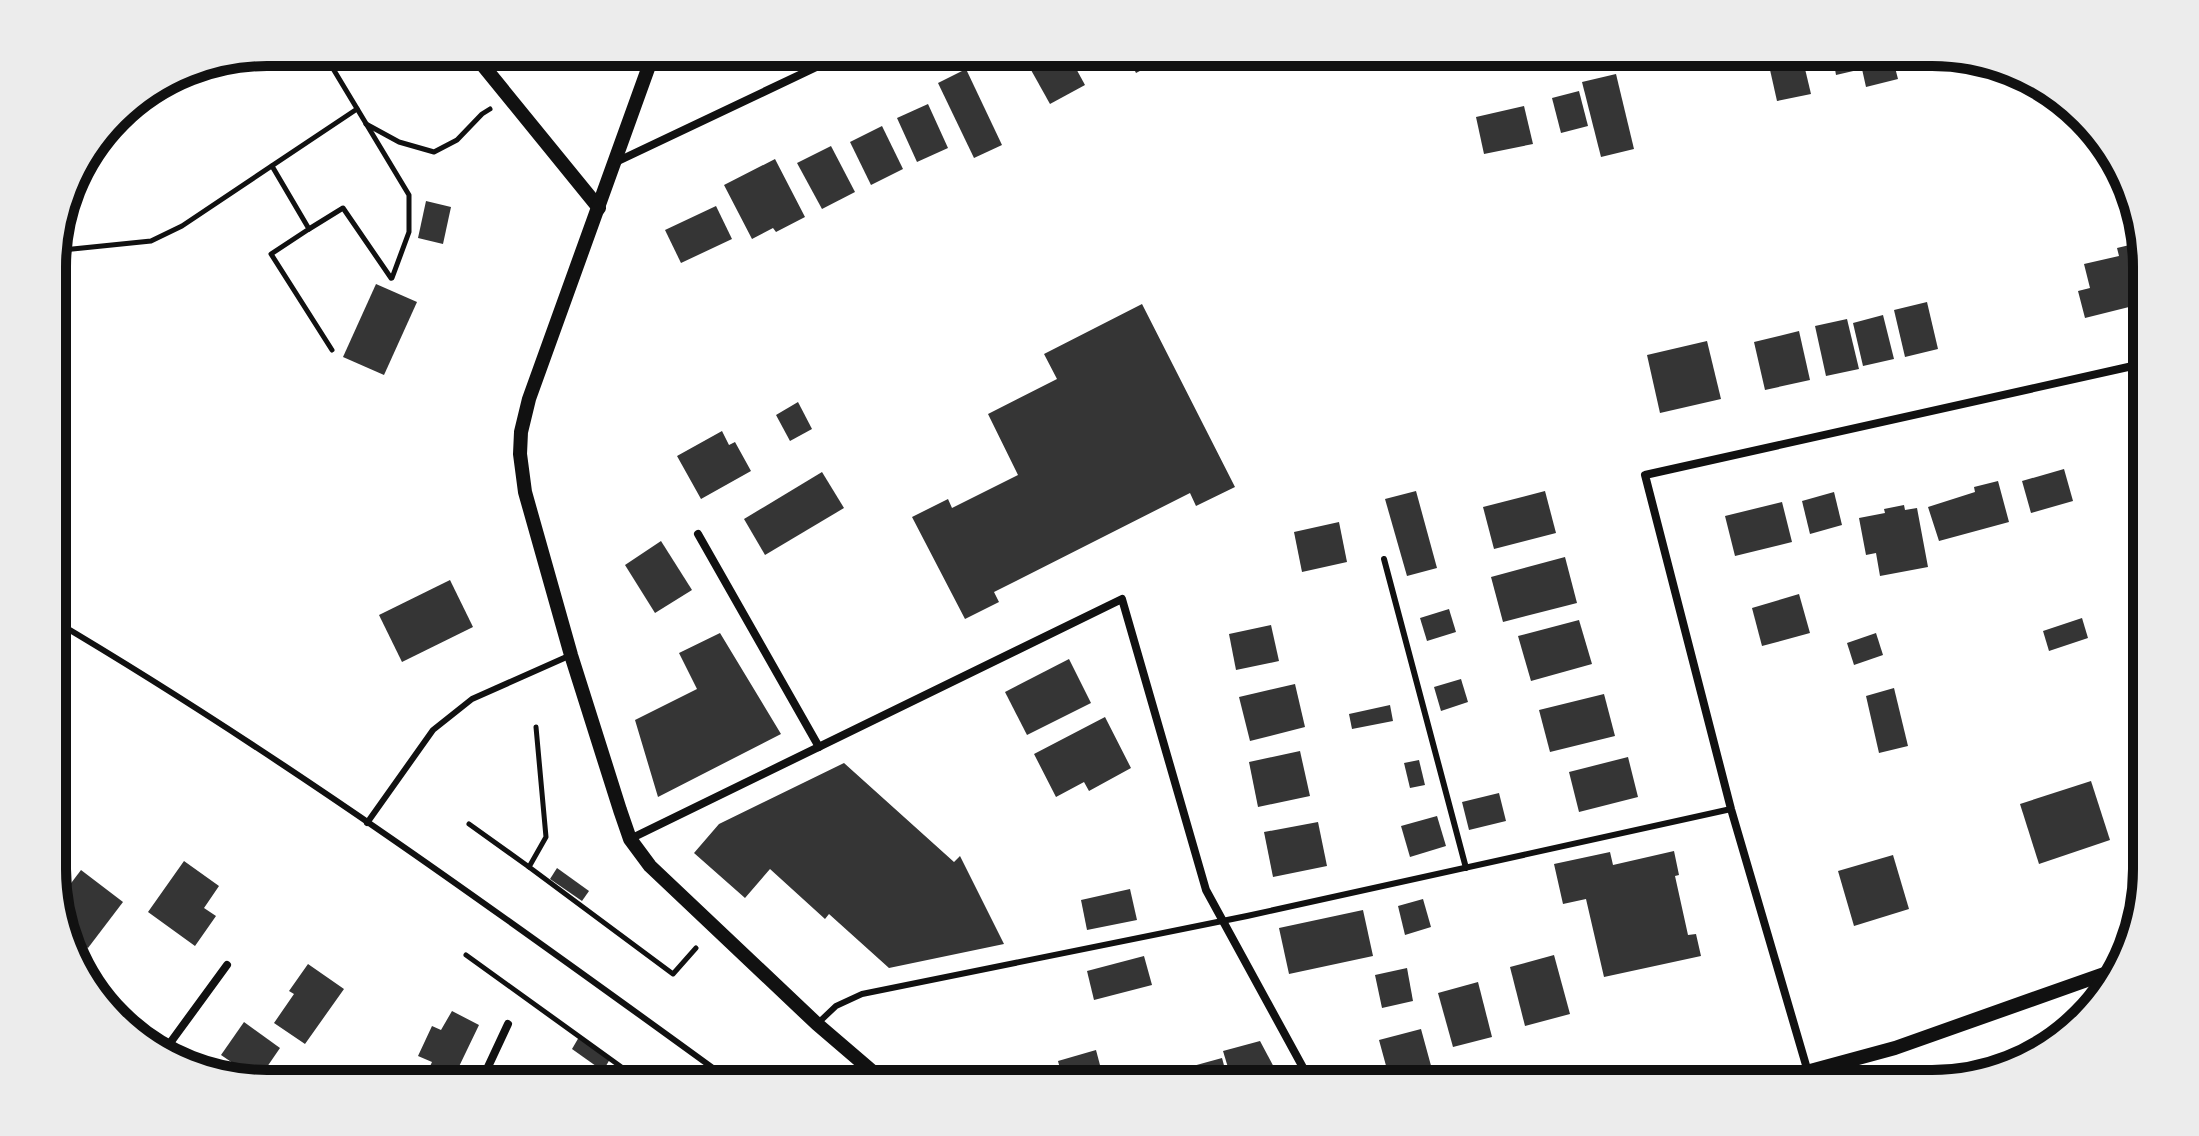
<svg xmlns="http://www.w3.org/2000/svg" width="2199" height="1136" font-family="Raleway,sans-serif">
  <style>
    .building { fill: #353535 }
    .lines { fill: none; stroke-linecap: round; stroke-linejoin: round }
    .path { stroke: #111; stroke-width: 5 }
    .service { stroke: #111; stroke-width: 6 }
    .minor { stroke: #111; stroke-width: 8 }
    .tertiary { stroke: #111; stroke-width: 14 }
    .rim { fill: none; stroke: #111; stroke-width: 10 }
  </style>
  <rect width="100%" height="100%" fill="#fff"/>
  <!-- building -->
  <g class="building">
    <path d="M 1021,52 L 1067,52 L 1085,85 L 1050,104 Z"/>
    <path d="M 1125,52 L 1165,52 L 1167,57 L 1136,73 Z"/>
    <path d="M 1766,52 L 1801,52 L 1811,94 L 1777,101 Z"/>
    <path d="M 1832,52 L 1891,52 L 1898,79 L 1866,87 L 1862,69 L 1836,75 Z"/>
    <path d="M 1900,52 L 1932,52 L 1948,56 L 1904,66 Z"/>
    <path d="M 966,69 L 1002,145 L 974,158 L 938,83 Z"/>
    <path d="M 1616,74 L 1634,149 L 1601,157 L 1582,82 Z"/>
    <path d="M 1579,91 L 1588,126 L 1561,133 L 1552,98 Z"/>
    <path d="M 928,104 L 948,148 L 917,162 L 897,118 Z"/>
    <path d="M 1524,106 L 1533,144 L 1484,154 L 1476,117 Z"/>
    <path d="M 882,126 L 903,169 L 871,185 L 850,142 Z"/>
    <path d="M 831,146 L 855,192 L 822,209 L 797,163 Z"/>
    <path d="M 775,159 L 805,217 L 776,232 L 773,228 L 752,239 L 724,185 Z"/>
    <path d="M 426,201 L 451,207 L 443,244 L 418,238 Z"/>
    <path d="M 716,206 L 732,239 L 681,263 L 665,230 Z"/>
    <path d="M 2138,243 L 2145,273 L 2145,303 L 2085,318 L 2078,291 L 2090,288 L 2084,264 L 2119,256 L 2117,248 Z"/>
    <path d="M 376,284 L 417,302 L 384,375 L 343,357 Z"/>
    <path d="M 1927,302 L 1938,349 L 1905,357 L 1894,310 Z"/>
    <path d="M 1142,304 L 1235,487 L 1196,506 L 1190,493 L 994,592 L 999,602 L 965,619 L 912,517 L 948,499 L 952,508 L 1018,475 L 988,414 L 1057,379 L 1044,354 Z"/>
    <path d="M 1883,315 L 1894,359 L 1863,366 L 1853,323 Z"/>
    <path d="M 1847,319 L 1859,369 L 1826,376 L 1815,326 Z"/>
    <path d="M 1799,331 L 1810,380 L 1765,390 L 1754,342 Z"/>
    <path d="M 1707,341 L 1721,399 L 1660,413 L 1647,355 Z"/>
    <path d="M 798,402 L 812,429 L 790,441 L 776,415 Z"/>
    <path d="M 722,431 L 729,445 L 735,442 L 751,471 L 701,499 L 677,456 Z"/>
    <path d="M 2146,432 L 2146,466 L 2145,466 L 2136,435 Z"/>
    <path d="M 2064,469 L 2073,501 L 2031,513 L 2022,481 Z"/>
    <path d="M 822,472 L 844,508 L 765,555 L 744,519 Z"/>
    <path d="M 1998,481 L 2009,522 L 1939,541 L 1928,507 L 1975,492 L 1974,487 Z"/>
    <path d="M 2146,487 L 2146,514 L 2138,517 L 2131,492 Z"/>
    <path d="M 1416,491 L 1437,568 L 1407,576 L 1385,499 Z"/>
    <path d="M 1545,491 L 1556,533 L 1494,549 L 1483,507 Z"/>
    <path d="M 1834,492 L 1842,525 L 1810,534 L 1802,501 Z"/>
    <path d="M 1782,502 L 1792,542 L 1735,556 L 1725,516 Z"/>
    <path d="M 1904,505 L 1905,510 L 1917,508 L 1928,567 L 1880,576 L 1876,553 L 1866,555 L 1859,518 L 1885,513 L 1884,509 Z"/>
    <path d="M 1339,522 L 1347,562 L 1302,572 L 1294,532 Z"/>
    <path d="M 661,541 L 692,590 L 655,613 L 625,565 Z"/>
    <path d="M 1565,557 L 1577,603 L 1503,622 L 1491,577 Z"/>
    <path d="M 450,580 L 473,627 L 402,662 L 379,615 Z"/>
    <path d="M 1799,594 L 1810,633 L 1762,646 L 1752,608 Z"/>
    <path d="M 1449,609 L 1456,632 L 1427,641 L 1420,618 Z"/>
    <path d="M 2082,618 L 2088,638 L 2049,651 L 2043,631 Z"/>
    <path d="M 1579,620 L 1592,664 L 1531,681 L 1518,636 Z"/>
    <path d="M 1271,625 L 1279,661 L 1236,670 L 1229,634 Z"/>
    <path d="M 720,633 L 781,734 L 658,797 L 635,720 L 697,689 L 679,653 Z"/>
    <path d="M 1876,633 L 1883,655 L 1854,665 L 1847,643 Z"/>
    <path d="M 1069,659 L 1091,703 L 1027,735 L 1005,692 Z"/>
    <path d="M 1461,679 L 1468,702 L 1441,711 L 1434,687 Z"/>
    <path d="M 1295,684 L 1305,727 L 1250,741 L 1239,697 Z"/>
    <path d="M 1894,688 L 1908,746 L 1879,753 L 1866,696 Z"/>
    <path d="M 1604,694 L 1615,736 L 1550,752 L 1539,710 Z"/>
    <path d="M 1390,705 L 1393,721 L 1352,729 L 1349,714 Z"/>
    <path d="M 1105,717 L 1131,768 L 1089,791 L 1084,782 L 1056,797 L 1034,754 Z"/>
    <path d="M 1300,751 L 1310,796 L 1258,807 L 1249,762 Z"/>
    <path d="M 1628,757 L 1638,797 L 1579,812 L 1569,772 Z"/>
    <path d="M 1419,760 L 1425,785 L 1410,788 L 1404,763 Z"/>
    <path d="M 844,763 L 954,862 L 960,856 L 1004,944 L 889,968 L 829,914 L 825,919 L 770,869 L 745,898 L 694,853 L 719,824 Z"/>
    <path d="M 2091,781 L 2110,840 L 2039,864 L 2020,804 Z"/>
    <path d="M 1499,793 L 1506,821 L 1469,830 L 1462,802 Z"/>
    <path d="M 1437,816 L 1446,846 L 1410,857 L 1401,826 Z"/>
    <path d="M 1318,822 L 1327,866 L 1273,877 L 1264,832 Z"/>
    <path d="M 1674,851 L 1679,875 L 1675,876 L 1688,935 L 1696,934 L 1701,956 L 1604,977 L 1586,899 L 1563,904 L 1554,864 L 1610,852 L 1613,865 Z"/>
    <path d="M 1893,855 L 1909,909 L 1854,926 L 1838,871 Z"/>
    <path d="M 184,861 L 219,886 L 204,908 L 216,916 L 195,946 L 148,912 Z"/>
    <path d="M 557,868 L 589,891 L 582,901 L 550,879 Z"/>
    <path d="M 81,870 L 123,902 L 88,948 L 69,934 L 56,903 Z"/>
    <path d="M 1130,889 L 1137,920 L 1087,930 L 1081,900 Z"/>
    <path d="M 1423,899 L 1431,927 L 1405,935 L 1398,906 Z"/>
    <path d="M 1363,910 L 1373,956 L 1289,974 L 1279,928 Z"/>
    <path d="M 1554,955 L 1570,1014 L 1525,1026 L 1510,967 Z"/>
    <path d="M 1144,956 L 1152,985 L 1094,1000 L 1087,971 Z"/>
    <path d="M 308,964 L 344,989 L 305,1044 L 274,1023 L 294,994 L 289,991 Z"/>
    <path d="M 1407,968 L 1413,1001 L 1382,1008 L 1375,975 Z"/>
    <path d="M 1478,982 L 1492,1037 L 1453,1047 L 1438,993 Z"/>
    <path d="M 452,1011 L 479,1025 L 453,1079 L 446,1076 L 442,1084 L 434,1084 L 424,1079 L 432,1062 L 418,1056 L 432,1026 L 441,1030 Z"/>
    <path d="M 244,1022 L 280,1048 L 258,1080 L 221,1055 Z"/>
    <path d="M 1421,1029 L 1436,1084 L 1391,1084 L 1379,1040 Z"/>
    <path d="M 579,1037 L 610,1059 L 603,1071 L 572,1049 Z"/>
    <path d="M 1260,1041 L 1283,1084 L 1233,1084 L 1223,1051 Z"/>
    <path d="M 1096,1050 L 1105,1084 L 1064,1084 L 1058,1061 Z"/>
    <path d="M 1222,1058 L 1229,1084 L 1186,1084 L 1182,1069 Z"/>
    <path d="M 1165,1069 L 1170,1084 L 1126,1084 L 1125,1080 Z"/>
  </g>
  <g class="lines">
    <!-- path -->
    <g class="path">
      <path d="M 323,52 L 409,195 L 409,232 L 392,278"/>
      <path d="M 366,124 L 399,142 L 434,152 L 457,140 L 482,114 L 490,109"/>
      <path d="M 272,166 L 309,229 L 271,254 L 332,350"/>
      <path d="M 309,229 L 343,208 L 391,278"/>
      <path d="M 53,251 L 151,241 L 182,226 L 357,109"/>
      <path d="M 536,727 L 546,837 L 529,867 L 673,974 L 696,948"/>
      <path d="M 469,824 L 529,867"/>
      <path d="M 466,955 L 645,1084"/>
    </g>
    <!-- service -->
    <g class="service">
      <path d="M 1384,559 L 1466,868"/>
      <path d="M 53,620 C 290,760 513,923 735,1084"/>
      <path d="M 367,823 L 433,730 L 472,699 L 571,655"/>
      <path d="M 817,1024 L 836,1006 L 862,994 L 1247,916 L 1731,809"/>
    </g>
    <!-- minor -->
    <g class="minor">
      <path d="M 1441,56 L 1458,52"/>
      <path d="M 616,162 L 848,52"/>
      <path d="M 698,534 L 819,747"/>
      <path d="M 630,839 L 1122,599 L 1206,890 L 1312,1084"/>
      <path d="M 162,1054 L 227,965"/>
      <path d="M 1808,1072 L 1731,809 L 1645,475 L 2146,363"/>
      <path d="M 480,1084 L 508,1024"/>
    </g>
    <!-- tertiary -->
    <g class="tertiary">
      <path d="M 472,52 L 599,208"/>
      <path d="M 654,52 L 529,399 L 521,432 L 520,454 L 525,492 L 571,655 L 620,810 L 630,839 L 650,866 L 817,1024 L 887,1084"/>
      <path d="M 1762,1084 L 1895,1048 L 2121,968"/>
    </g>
  </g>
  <!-- crop -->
  <path d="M0 0H2199V1136H0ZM267 66H1932A201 201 0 0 1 2133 267V869A201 201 0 0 1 1932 1070H267A201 201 0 0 1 66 869V267A201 201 0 0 1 267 66Z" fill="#ececec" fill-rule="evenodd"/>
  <path class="rim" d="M267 66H1932A201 201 0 0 1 2133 267V869A201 201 0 0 1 1932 1070H267A201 201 0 0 1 66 869V267A201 201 0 0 1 267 66Z"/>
</svg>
